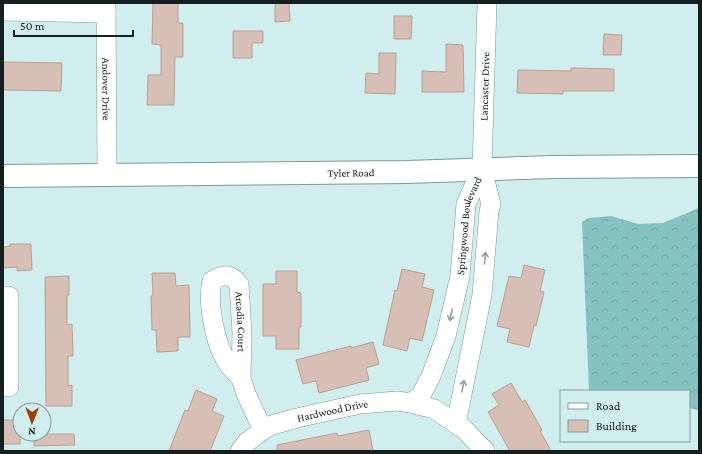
<svg xmlns="http://www.w3.org/2000/svg" width="702" height="454" font-family="'Crimson Pro',serif">
  <style>
    .forest { fill: url(#forest-crowns) }
    .building { fill: #d8bfb5; stroke: #b79f95 }
    .lines { fill: none; stroke-linecap: round; stroke-linejoin: round }
    .minor-casing { stroke: #7c9998; stroke-width: 20 }
    .tertiary-casing { stroke: #7c9998; stroke-width: 24 }
    .minor { stroke: #fff; stroke-width: 19 }
    .tertiary { stroke: #fff; stroke-width: 22 }
    .oneway { stroke: #959a9a }
    .labels { text-anchor: middle; stroke-width: 3; stroke-linejoin: round; paint-order: stroke }
    .street-label { font-size: 11px; fill: #141f1f; stroke: #cfeeed }
  </style>
  <defs>
    <pattern id="forest-crowns" width="20" height="18" patternUnits="userSpaceOnUse"><rect width="20" height="18" fill="#85c3c3"/><path d="M2 6a3 3 0 1 1 6 0M12 15a3 3 0 1 1 6 0" fill="none" stroke="#72a7a7"/></pattern>
  </defs>
  <rect width="100%" height="100%" fill="#cfeeed"/>
  <!-- forest -->
  <path class="forest" d="M 699,208 L 699,410 L 689,408 L 689,391 L 589,391 L 582,222 L 588,218 L 611,216 L 638,224 L 663,223 Z"/>
  <!-- building -->
  <g class="building">
    <path d="M 153,3 L 178,3 L 178,23 L 183,23 L 183,57 L 175,57 L 174,105 L 147,105 L 148,75 L 161,75 L 161,45 L 152,44 Z"/>
    <path d="M 275,3 L 289,3 L 290,21 L 275,22 Z"/>
    <path d="M 394,16 L 412,16 L 411,39 L 394,39 Z"/>
    <path d="M 233,31 L 263,31 L 263,43 L 252,43 L 252,58 L 233,58 Z"/>
    <path d="M 604,34 L 622,35 L 621,55 L 603,55 Z"/>
    <path d="M 446,44 L 463,45 L 464,92 L 422,92 L 422,71 L 446,72 Z"/>
    <path d="M 379,53 L 396,53 L 395,94 L 365,93 L 366,73 L 379,74 Z"/>
    <path d="M 3,62 L 62,63 L 61,91 L 3,90 Z"/>
    <path d="M 571,68 L 614,69 L 614,91 L 563,91 L 563,94 L 517,93 L 518,70 L 571,71 Z"/>
    <path d="M 10,244 L 31,244 L 32,270 L 17,271 L 17,267 L 3,268 L 3,247 L 10,246 Z"/>
    <path d="M 524,265 L 545,270 L 540,291 L 544,292 L 536,326 L 534,325 L 529,347 L 507,342 L 510,329 L 497,326 L 509,276 L 521,278 Z"/>
    <path d="M 402,269 L 425,274 L 422,287 L 434,290 L 422,341 L 410,338 L 407,351 L 383,345 L 395,290 L 397,291 Z"/>
    <path d="M 276,271 L 297,271 L 297,292 L 301,293 L 301,327 L 299,327 L 299,349 L 276,349 L 276,336 L 263,336 L 263,284 L 276,284 Z"/>
    <path d="M 152,273 L 175,273 L 176,286 L 189,285 L 190,337 L 178,337 L 178,351 L 157,352 L 156,330 L 152,330 L 151,296 L 153,295 Z"/>
    <path d="M 69,276 L 69,295 L 67,295 L 67,325 L 72,324 L 73,356 L 68,356 L 68,386 L 72,385 L 72,406 L 46,406 L 45,277 Z"/>
    <path d="M 373,342 L 379,364 L 366,368 L 369,380 L 319,393 L 316,381 L 303,384 L 296,360 L 351,346 L 351,348 Z"/>
    <path d="M 511,383 L 522,402 L 525,400 L 542,430 L 540,431 L 551,451 L 510,451 L 488,412 L 499,405 L 492,394 Z"/>
    <path d="M 196,390 L 217,399 L 212,411 L 224,416 L 210,451 L 169,451 L 185,410 L 188,411 Z"/>
    <rect x="3" y="420" width="17" height="24"/>
    <path d="M 369,430 L 373,451 L 277,451 L 277,445 L 337,433 L 338,436 Z"/>
    <path d="M 34,434 L 74,434 L 75,445 L 34,446 Z"/>
  </g>
  <g class="lines">
    <defs>
      <g id="minor">
        <path id="s1" d="M 106,3 L 107,175"/>
        <path d="M 3,11 L 106,13"/>
        <path d="M 3,296 L 9,296 L 9,387 L 3,387"/>
        <path id="s2" d="M 241,378 C 237,374 232,369 229,365 C 215,346 207,303 212,281 C 223,274 230,273 239,284 L 242,333 L 241,378 L 246,394 L 263,430"/>
        <path id="s3" d="M 411,403 L 421,395 L 431,376 L 446,336 L 460,276 L 466,204 L 482,169"/>
        <path id="s4" d="M 456,424 L 482,295 L 489,211 L 491,204 L 482,169 L 487,3"/>
        <path id="s5" d="M 240,451 L 247,442 L 263,430 L 272,425 L 297,418 L 360,404 L 397,401 L 411,403 L 434,409 L 464,429 L 485,451"/>
      </g>
      <g id="tertiary">
        <path id="s6" d="M 3,176 L 407,172 L 552,167 L 699,166"/>
      </g>
    </defs>
    <!-- minor casing -->
    <use href="#minor" class="minor-casing"/>
    <!-- tertiary casing -->
    <use href="#tertiary" class="tertiary-casing"/>
    <!-- minor -->
    <use href="#minor" class="minor"/>
    <!-- tertiary -->
    <use href="#tertiary" class="tertiary"/>
  </g>
  <!-- one-way arrows -->
  <defs><path id="oneway-shaft" d="M-6 0H5M1.5-3L5.5 0L1.5 3" fill="none" stroke-width="1.6" stroke-linecap="round" stroke-linejoin="round"/></defs>
  <g class="oneway">
    <use href="#oneway-shaft" transform="translate(485 258) rotate(-85)"/>
    <use href="#oneway-shaft" transform="translate(451 315) rotate(102)"/>
    <use href="#oneway-shaft" transform="translate(463 386) rotate(-79)"/>
  </g>
  <g class="labels">
    <!-- street labels -->
    <g class="street-label">
      <text dy="4" stroke="none"><textPath href="#s4" startOffset="342">Lancaster Drive</textPath></text>
      <text dy="4" stroke="none"><textPath href="#s1" startOffset="86">Andover Drive</textPath></text>
      <text dy="4" stroke="none"><textPath href="#s6" startOffset="348">Tyler Road</textPath></text>
      <text dy="4" stroke="none"><textPath href="#s3" startOffset="190">Springwood Boulevard</textPath></text>
      <text dy="4" stroke="none"><textPath href="#s2" startOffset="174">Arcadia Court</textPath></text>
      <text dy="4" stroke="none"><textPath href="#s5" startOffset="104">Hardwood Drive</textPath></text>
    </g>
  </g>
  <!-- border -->
  <rect width="702" height="454" fill="none" stroke="#141f1f" stroke-width="8"/>
  <!-- legend -->
  <rect x="560" y="390" width="130" height="52" fill="#cfeeed" stroke="#849b9b"/>
  <rect x="568" y="403" width="20" height="6" fill="#ffffff" stroke="#849b9b"/>
  <text x="596" y="410" font-size="12" fill="#141f1f">Road</text>
  <rect x="568" y="420" width="20" height="12" fill="#d8bfb5" stroke="#849b9b"/>
  <text x="596" y="430" font-size="12" fill="#141f1f">Building</text>
  <!-- north arrow -->
  <g transform="translate(32 422) rotate(181)"><circle r="19" fill="#cfeeed" stroke="#849b9b"/>
  <path d="M0-3L7 15L0 10L-7 15Z" fill="#9e3b00"/>
  <text y="-6" font-size="11" font-weight="bold" text-anchor="middle" fill="#141f1f">N</text>
  </g>
  <!-- scale -->
  <path d="M14 30v6h119v-6" fill="none" stroke="#141f1f" stroke-width="2"/>
  <text x="20" y="30" font-size="12" fill="#141f1f" stroke="#cfeeed" stroke-width="3" paint-order="stroke">50 m</text>
</svg>
